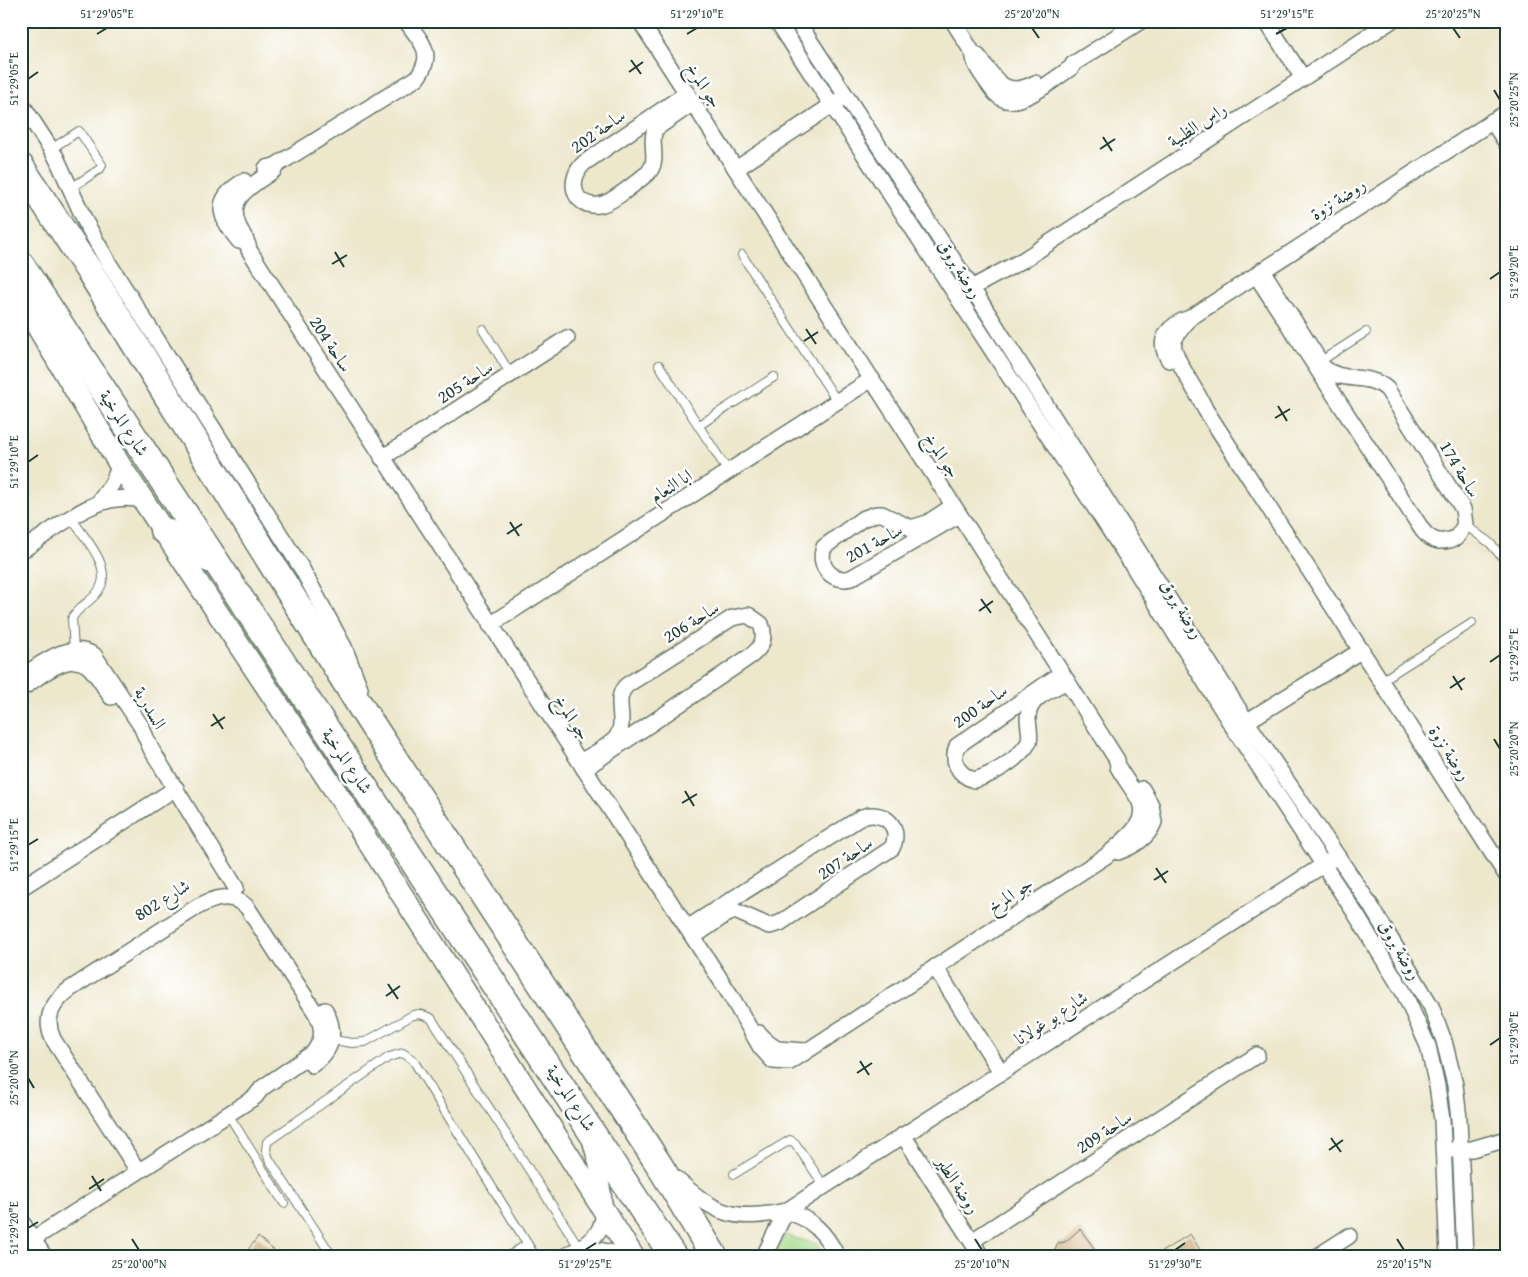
<svg xmlns="http://www.w3.org/2000/svg" width="1528" height="1277" font-family="'Gentium Book Plus',Amiri,serif">
  <style>
    .green { fill: #a4d989; stroke: #628b5e }
    .building { fill: #d5b68d }
    .lines { fill: none; stroke-linecap: round; stroke-linejoin: round }
    .lane-casing { stroke: #677869; stroke-width: 10 }
    .street-casing { stroke: #677869; stroke-width: 18 }
    .secondary-casing { stroke: #677869; stroke-width: 24 }
    .highway-casing { stroke: #677869; stroke-width: 29 }
    .lane { stroke: #fff; stroke-width: 8 }
    .street { stroke: #fff; stroke-width: 15 }
    .secondary { stroke: #fff; stroke-width: 21 }
    .highway { stroke: #fff; stroke-width: 26 }
    .ticks { fill: none; stroke: #1f3d34; stroke-width: 2 }
    .labels { text-anchor: middle; stroke-width: 5; stroke-linejoin: round; paint-order: stroke }
    .street-label { font-size: 18px; fill: #1f3d34; stroke: #fff }
    .neatline { fill: none; stroke: #1f3d34; stroke-width: 2 }
    .ticks-label { font-size: 12px; text-anchor: middle; fill: #1f3d34 }
  </style>
  <rect width="100%" height="100%" fill="#fff"/>
  <filter id="ink" filterUnits="userSpaceOnUse"><feTurbulence type="fractalNoise" baseFrequency=".02" numOctaves="2"/><feDisplacementMap in="SourceGraphic" scale="10" xChannelSelector="R" yChannelSelector="G"/><feConvolveMatrix kernelMatrix="1 2 1 2 8 2 1 2 1" color-interpolation-filters="sRGB"/></filter>
  <filter id="wash" filterUnits="userSpaceOnUse"><feTurbulence type="fractalNoise" baseFrequency=".0096" numOctaves="4" result="noise"/><feDisplacementMap in="SourceGraphic" scale="20" xChannelSelector="R" yChannelSelector="G"/><feGaussianBlur stdDeviation="1.12" result="paint"/><feColorMatrix in="noise" values="0 0 0 0 0 0 0 0 0 0 0 0 0 0 0 0 0 1.4 0 .05"/><feComposite in="paint" operator="in"/></filter>
  <g filter="url(#wash)">
    <rect width="100%" height="100%" fill="#ede7cc"/>
    <!-- green -->
    <path class="green" d="M 785,1235 L 817,1244 L 823,1256 L 775,1256 Z"/>
    <g id="blocks">
      <!-- building -->
      <g class="building">
        <path d="M 1080,1229 L 1100,1256 L 1044,1256 L 1054,1252 L 1058,1243 L 1065,1242 Z"/>
        <path d="M 1190,1234 L 1204,1256 L 1155,1256 Z"/>
        <path d="M 258,1237 L 281,1256 L 243,1256 Z"/>
      </g>
    </g>
  </g>
  <g filter="url(#ink)">
    <use href="#blocks" fill-opacity="0" stroke="#677869" stroke-width="1"/>
    <g class="lines">
      <defs>
        <g id="lane">
          <path d="M 51,149 L 79,131 L 102,165 L 100,169 L 71,188"/>
          <path d="M 742,255 L 837,401"/>
          <path d="M 483,329 L 511,375"/>
          <path d="M 1319,362 L 1366,332"/>
          <path d="M 659,365 L 728,471"/>
          <path d="M 698,426 L 774,377"/>
          <path d="M 72,519 C 85,539 117,570 96,594 C 89,603 76,608 72,619 L 74,650"/>
          <path d="M 1465,525 L 1490,543 L 1507,563"/>
          <path d="M 1381,681 L 1472,623"/>
          <path d="M 333,1040 L 352,1043 L 365,1042 L 413,1015 L 420,1014 L 431,1018 L 579,1247"/>
          <path d="M 228,1114 L 284,1203"/>
          <path d="M 734,1174 L 790,1140 L 795,1143 L 825,1187"/>
          <path d="M 332,1256 L 269,1159 L 266,1150 L 267,1142 L 389,1057 L 403,1053 L 413,1060 L 535,1256"/>
          <path d="M 509,1256 L 527,1244"/>
        </g>
        <g id="street">
          <path d="M 777,21 L 1133,566 L 1231,724 L 1355,913 L 1404,993 L 1428,1046 L 1437,1086 L 1442,1120 L 1448,1256"/>
          <path d="M 797,21 L 977,296 L 1243,716 L 1369,903 L 1431,1006 L 1444,1041 L 1455,1085 L 1459,1119 L 1465,1256"/>
          <path d="M 953,21 L 974,55 L 978,56 C 995,78 1003,100 1035,83"/>
          <path d="M 1266,21 L 1303,78"/>
          <path d="M 974,55 C 973,63 982,75 987,82 C 992,89 996,96 1003,99 C 1021,108 1057,77 1072,67 L 1073,64 L 1141,21"/>
          <path d="M 687,93 L 584,163 C 567,179 572,208 599,205 C 613,203 636,182 648,173 C 660,160 649,145 655,129 L 693,103"/>
          <path d="M 21,103 L 56,157 L 86,223 L 108,262 L 302,569 L 344,647 L 360,688"/>
          <path d="M 1492,121 L 1507,144"/>
          <path d="M 275,166 L 274,170 C 254,185 226,196 238,225 C 241,233 249,242 249,250 L 731,996 L 761,1048 L 773,1061 L 790,1062 L 1106,856 C 1121,842 1151,824 1139,800 C 1133,789 1124,778 1118,767 L 1117,760 L 1067,681 L 640,21"/>
          <path d="M 266,168 L 275,166 L 417,78 C 436,53 421,42 406,21"/>
          <path d="M 736,169 L 838,101"/>
          <path d="M 239,241 C 219,216 212,200 244,181"/>
          <path d="M 1256,275 L 1423,531 C 1433,543 1442,543 1456,538 L 1465,525 L 1463,509 L 1387,389 C 1368,372 1343,384 1324,368 L 1262,270"/>
          <path d="M 964,292 L 1023,260 L 1391,21"/>
          <path d="M 1190,318 C 1185,325 1177,332 1174,341 C 1170,355 1199,393 1205,409 L 1507,876"/>
          <path d="M 1169,360 C 1155,339 1170,324 1190,318 L 1507,112"/>
          <path d="M 382,458 L 567,338"/>
          <path d="M 99,502 L 112,484 L 120,465"/>
          <path d="M 953,506 L 927,523 L 911,528 L 882,514 L 876,514 L 862,519 L 824,547 C 817,566 832,583 851,578 L 959,515"/>
          <path d="M 21,551 C 56,529 100,487 144,501"/>
          <path d="M 490,625 L 872,379"/>
          <path d="M 1062,673 L 957,746 C 951,761 958,775 974,780 C 993,775 1019,759 1029,742 C 1031,734 1028,726 1028,718 C 1028,697 1052,690 1067,681"/>
          <path d="M 21,677 C 43,663 67,641 94,655 L 141,726 L 151,749 L 236,888"/>
          <path d="M 21,689 C 38,678 67,651 87,665 C 97,673 104,687 111,697"/>
          <path d="M 1238,727 L 1362,650"/>
          <path d="M 580,762 C 591,755 607,748 616,738 C 629,722 611,699 627,685 L 732,618 L 748,615 L 761,624 C 766,637 763,646 752,655 L 584,769"/>
          <path d="M 1118,852 C 1134,846 1148,838 1154,822 L 1151,805 L 1142,789"/>
          <path d="M 21,888 L 176,788"/>
          <path d="M 687,928 L 860,818 C 881,808 903,825 892,848 L 780,923 L 769,926 L 735,911 L 725,915 L 693,937"/>
          <path d="M 935,967 L 1001,1072"/>
          <path d="M 759,1033 L 768,1043 L 777,1049 L 805,1051"/>
          <path d="M 312,1065 C 333,1050 337,1033 325,1010"/>
          <path d="M 903,1135 L 981,1256"/>
          <path d="M 1450,1150 L 1472,1149 L 1507,1139"/>
          <path d="M 675,1178 C 716,1214 731,1222 786,1211 L 1331,860"/>
          <path d="M 786,1211 C 812,1219 825,1232 837,1256"/>
          <path d="M 21,1221 L 44,1256"/>
          <path d="M 33,1239 L 255,1097 L 262,1088 L 313,1053 C 323,1040 324,1030 317,1015 L 247,907 C 231,892 214,898 197,907 L 70,989 C 53,1002 43,1017 53,1039 L 138,1171"/>
          <path d="M 972,1241 L 1257,1055"/>
          <path d="M 566,1256 C 577,1249 594,1241 600,1228 C 611,1203 597,1167 591,1143"/>
          <path d="M 589,1256 L 599,1250 L 627,1256"/>
          <path d="M 764,1256 L 786,1211"/>
          <path d="M 1318,1256 L 1349,1236"/>
        </g>
        <path id="secondary" d="M 21,299 L 120,465 L 342,801 L 633,1256"/>
        <g id="highway">
          <path d="M 21,167 L 90,272 L 369,720 L 658,1163 L 714,1256"/>
          <path d="M 21,265 L 673,1256"/>
          <path d="M 163,530 L 209,559"/>
        </g>
      </defs>
      <!-- lane casing -->
      <use href="#lane" class="lane-casing"/>
      <!-- street casing -->
      <use href="#street" class="street-casing"/>
      <!-- secondary casing -->
      <use href="#secondary" class="secondary-casing"/>
      <!-- highway casing -->
      <use href="#highway" class="highway-casing"/>
      <!-- lane -->
      <use href="#lane" class="lane"/>
      <!-- street -->
      <use href="#street" class="street"/>
      <!-- secondary -->
      <use href="#secondary" class="secondary"/>
      <!-- highway -->
      <use href="#highway" class="highway"/>
    </g>
  </g>
  <!-- ticks -->
  <path class="ticks" d="M 1032,28 L 1039,38M 1453,28 L 1460,38M 97,34 L 107,28M 687,34 L 697,28M 1276,34 L 1287,28M 631,60 L 641,74M 629,72 L 643,62M 28,79 L 38,72M 1494,90 L 1500,100M 1103,137 L 1112,151M 1100,149 L 1115,139M 335,252 L 344,267M 332,264 L 347,255M 1490,279 L 1500,272M 806,329 L 816,344M 804,341 L 818,332M 1278,406 L 1287,421M 1275,418 L 1290,409M 28,462 L 38,455M 510,522 L 519,536M 507,534 L 522,524M 981,599 L 991,613M 979,611 L 993,601M 1490,662 L 1500,655M 1453,676 L 1462,690M 1450,688 L 1465,678M 213,714 L 223,729M 211,726 L 225,717M 1494,739 L 1500,749M 685,791 L 694,806M 682,803 L 697,794M 28,845 L 38,839M 1156,868 L 1166,883M 1154,880 L 1168,871M 388,984 L 398,999M 386,996 L 400,986M 1490,1045 L 1500,1038M 860,1061 L 869,1075M 857,1073 L 872,1063M 28,1078 L 34,1088M 1331,1138 L 1341,1152M 1329,1150 L 1343,1140M 92,1176 L 101,1191M 89,1189 L 104,1179M 28,1228 L 38,1222M 132,1239 L 139,1250M 975,1239 L 982,1250M 1397,1239 L 1404,1250M 585,1250 L 596,1243M 1175,1250 L 1185,1243"/>
  <g class="labels">
    <!-- street labels -->
    <g class="street-label">
      <text transform="translate(704 85) rotate(57)" y="6">جو المرخ</text>
      <text transform="translate(1197 125) rotate(-33)" y="6">راس الظبية</text>
      <text transform="translate(598 131) rotate(-35)" y="6">ساحة 202</text>
      <text transform="translate(1338 199) rotate(-33)" y="6">روضة نزوة</text>
      <text transform="translate(960 269) rotate(57)" y="6">روضة بروق</text>
      <text transform="translate(331 344) rotate(57)" y="6">ساحة 204</text>
      <text transform="translate(465 382) rotate(-33)" y="6">ساحة 205</text>
      <text transform="translate(124 423) rotate(57)" y="6">شارع المرخية</text>
      <text transform="translate(942 455) rotate(57)" y="6">جو المرخ</text>
      <text transform="translate(1460 469) rotate(59)" y="6">ساحة 174</text>
      <text transform="translate(671 486) rotate(-33)" y="6">ابا النعام</text>
      <text transform="translate(874 543) rotate(-29)" y="6">ساحة 201</text>
      <text transform="translate(1182 609) rotate(58)" y="6">روضة بروق</text>
      <text transform="translate(691 622) rotate(-32)" y="6">ساحة 206</text>
      <text transform="translate(980 706) rotate(-35)" y="6">ساحة 200</text>
      <text transform="translate(150 708) rotate(60)" y="6">السدرية</text>
      <text transform="translate(572 717) rotate(57)" y="6">جو المرخ</text>
      <text transform="translate(1450 753) rotate(57)" y="6">روضة نزوة</text>
      <text transform="translate(347 761) rotate(56)" y="6">شارع المرخية</text>
      <text transform="translate(845 858) rotate(-34)" y="6">ساحة 207</text>
      <text transform="translate(1010 895) rotate(-33)" y="6">جو المرخ</text>
      <text transform="translate(162 900) rotate(-32)" y="6">شارع 802</text>
      <text transform="translate(1400 950) rotate(59)" y="6">روضة بروق</text>
      <text transform="translate(1051 1018) rotate(-33)" y="6">شارع بو غولانا</text>
      <text transform="translate(571 1098) rotate(57)" y="6">شارع المرخية</text>
      <text transform="translate(1104 1132) rotate(-33)" y="6">ساحة 209</text>
      <text transform="translate(958 1185) rotate(57)" y="6">روضة الطير</text>
    </g>
  </g>
  <!-- margin -->
  <rect width="1528" height="1277" fill="none" stroke="#fff" stroke-width="55"/>
  <rect x="28" y="28" width="1472" height="1222" class="neatline"/>
  <g class="ticks-label">
    <text x="107" y="18">51°29'05"E</text>
    <text x="697" y="18">51°29'10"E</text>
    <text x="1032" y="18">25°20'20"N</text>
    <text x="1287" y="18">51°29'15"E</text>
    <text x="1453" y="18">25°20'25"N</text>
    <text transform="translate(14 79) rotate(-90)" y="4">51°29'05"E</text>
    <text transform="translate(1514 100) rotate(-90)" y="4">25°20'25"N</text>
    <text transform="translate(1514 272) rotate(-90)" y="4">51°29'20"E</text>
    <text transform="translate(14 462) rotate(-90)" y="4">51°29'10"E</text>
    <text transform="translate(1514 655) rotate(-90)" y="4">51°29'25"E</text>
    <text transform="translate(1514 749) rotate(-90)" y="4">25°20'20"N</text>
    <text transform="translate(14 845) rotate(-90)" y="4">51°29'15"E</text>
    <text transform="translate(1514 1038) rotate(-90)" y="4">51°29'30"E</text>
    <text transform="translate(14 1078) rotate(-90)" y="4">25°20'00"N</text>
    <text transform="translate(14 1228) rotate(-90)" y="4">51°29'20"E</text>
    <text x="139" y="1268">25°20'00"N</text>
    <text x="585" y="1268">51°29'25"E</text>
    <text x="982" y="1268">25°20'10"N</text>
    <text x="1175" y="1268">51°29'30"E</text>
    <text x="1404" y="1268">25°20'15"N</text>
  </g>
</svg>
